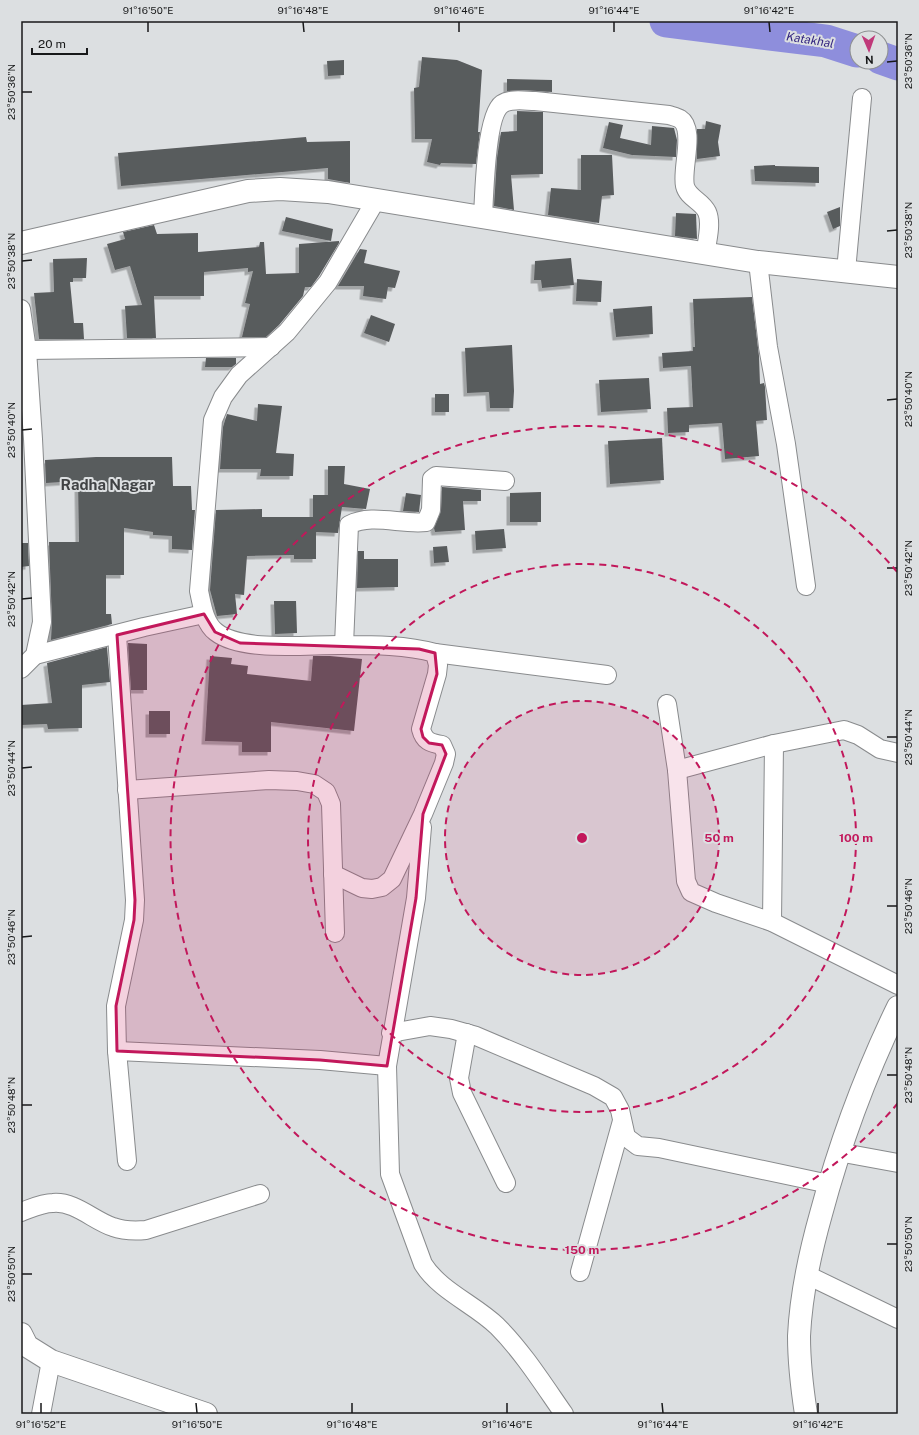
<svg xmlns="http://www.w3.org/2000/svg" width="919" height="1435" font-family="'Public Sans',sans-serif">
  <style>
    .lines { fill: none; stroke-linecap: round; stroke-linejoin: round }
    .river { stroke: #8e8edc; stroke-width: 33 }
    .building { fill: #595b5d; filter: url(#shadow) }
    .minor-casing { stroke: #898b8d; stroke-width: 20 }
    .tertiary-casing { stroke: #898b8d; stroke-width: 24 }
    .minor { stroke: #fff; stroke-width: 18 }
    .tertiary { stroke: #fff; stroke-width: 22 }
    .marked { fill: #c2185b; fill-opacity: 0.2; stroke: #c2185b; stroke-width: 3; stroke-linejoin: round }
    .ticks { fill: none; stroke: #18191a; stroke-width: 1.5 }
    .ring { fill: none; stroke: #c2185b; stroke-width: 2; stroke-dasharray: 7 5 }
    .labels { text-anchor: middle; stroke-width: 4; stroke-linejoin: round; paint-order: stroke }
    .water-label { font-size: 12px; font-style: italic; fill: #342680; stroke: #dcdfe1 }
    .district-label { font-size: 15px; font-weight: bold; fill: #404244; stroke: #dcdfe1 }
    .centre { fill: #c2185b; stroke: #dcdfe1; stroke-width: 2 }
    .ring-label { font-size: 12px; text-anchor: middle; font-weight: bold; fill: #c2185b; stroke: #dcdfe1; stroke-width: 4; stroke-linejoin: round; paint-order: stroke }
    .neatline { fill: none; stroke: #18191a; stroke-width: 1.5 }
    .ticks-label { font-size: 10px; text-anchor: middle; fill: #18191a }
  </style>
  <defs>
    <filter id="shadow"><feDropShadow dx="-3.5" dy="3.5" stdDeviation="0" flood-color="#0004"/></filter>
  </defs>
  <rect width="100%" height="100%" fill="#dcdfe1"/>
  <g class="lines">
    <!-- river -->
    <g class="river">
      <path d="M 666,21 L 826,41 L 857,51"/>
      <path d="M 881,58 L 898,64"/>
    </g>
  </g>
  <!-- building -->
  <g class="building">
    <path d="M 422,57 L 457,60 L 482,70 L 478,132 L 480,132 L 476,164 L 441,163 L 440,165 L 427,162 L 432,139 L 415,139 L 414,88 L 419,87 Z"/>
    <path d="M 344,60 L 344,75 L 328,76 L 327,61 Z"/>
    <path d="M 507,79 L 552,80 L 552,92 L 523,90 L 507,91 Z"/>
    <path d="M 517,111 L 543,112 L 543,174 L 511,175 L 514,210 L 494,206 L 497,158 L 501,132 L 517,131 Z"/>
    <path d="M 706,121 L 721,125 L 718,142 L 720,156 L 697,159 L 697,129 L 705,129 Z"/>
    <path d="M 609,122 L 623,125 L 620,138 L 651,145 L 652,126 L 674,128 L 677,140 L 676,157 L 632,155 L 603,148 Z"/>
    <path d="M 306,137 L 307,142 L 350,141 L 350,183 L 328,179 L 328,168 L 121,186 L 118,153 Z"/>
    <path d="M 581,155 L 612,155 L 614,195 L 602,196 L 599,223 L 548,215 L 551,188 L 581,190 Z"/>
    <path d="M 775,165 L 775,166 L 819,167 L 819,183 L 755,181 L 754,166 Z"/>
    <path d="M 840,207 L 840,226 L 833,229 L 827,212 Z"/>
    <path d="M 676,213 L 696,214 L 697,239 L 675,236 Z"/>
    <path d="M 286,217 L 333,229 L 331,241 L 282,231 Z"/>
    <path d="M 154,225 L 157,234 L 198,233 L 198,252 L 259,247 L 260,242 L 264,242 L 266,274 L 299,273 L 299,244 L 339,241 L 339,243 L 319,276 L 311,287 L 305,287 L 303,296 L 279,325 L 266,337 L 242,337 L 250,304 L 245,303 L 253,271 L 248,272 L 248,268 L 204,272 L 204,296 L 154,296 L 156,338 L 127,338 L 125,306 L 142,305 L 130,266 L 115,270 L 107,244 L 125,239 L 123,232 Z"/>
    <path d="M 360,249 L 367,250 L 364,263 L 400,271 L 395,288 L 388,287 L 386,299 L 363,296 L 364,286 L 338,286 Z"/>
    <path d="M 87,258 L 86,278 L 73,278 L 73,282 L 70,282 L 74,323 L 83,323 L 84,339 L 39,339 L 34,293 L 54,292 L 53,259 Z"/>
    <path d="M 571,258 L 574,285 L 542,288 L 541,280 L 534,280 L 535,261 Z"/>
    <path d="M 577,279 L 602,281 L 601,302 L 576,301 Z"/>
    <path d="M 752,297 L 759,356 L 760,384 L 764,383 L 765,387 L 767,420 L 756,421 L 759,456 L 725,459 L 722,423 L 689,425 L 689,432 L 668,433 L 667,408 L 693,407 L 691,366 L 663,368 L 662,353 L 693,351 L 693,347 L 695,347 L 693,299 Z"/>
    <path d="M 652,306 L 653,334 L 616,337 L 613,309 Z"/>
    <path d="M 371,315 L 395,324 L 389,342 L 364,333 Z"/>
    <path d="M 512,345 L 514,391 L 513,408 L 490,408 L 489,392 L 467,393 L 465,348 Z"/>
    <path d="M 206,358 L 236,358 L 236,364 L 232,367 L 205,367 Z"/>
    <path d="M 649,378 L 651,409 L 601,412 L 599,380 Z"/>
    <rect x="435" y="394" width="14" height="18"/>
    <path d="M 258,404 L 282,406 L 276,453 L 294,454 L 293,476 L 260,476 L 261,469 L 220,469 L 223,427 L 227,414 L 257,421 Z"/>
    <path d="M 662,438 L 664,480 L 610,484 L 608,441 Z"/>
    <path d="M 96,457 L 172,457 L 173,486 L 191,486 L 192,510 L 195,510 L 192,550 L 172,549 L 172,536 L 153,535 L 153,532 L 124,528 L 124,575 L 106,575 L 106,614 L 111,614 L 112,624 L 51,640 L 52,621 L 49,542 L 79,542 L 78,481 L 46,483 L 45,460 Z"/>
    <path d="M 328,466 L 345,466 L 344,484 L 370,489 L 366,509 L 342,507 L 338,533 L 316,532 L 316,559 L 294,559 L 294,555 L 247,556 L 244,595 L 235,594 L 237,614 L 217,616 L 210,590 L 216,510 L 262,509 L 262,517 L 313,517 L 313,495 L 328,495 Z"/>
    <path d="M 442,487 L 481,490 L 481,501 L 463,501 L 465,530 L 435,532 L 434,528 L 441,511 Z"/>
    <path d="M 541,492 L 541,522 L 510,522 L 510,493 Z"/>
    <path d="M 406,493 L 421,495 L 419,512 L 403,511 Z"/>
    <path d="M 504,529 L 506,548 L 476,550 L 475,531 Z"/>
    <path d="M 21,543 L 28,543 L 29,566 L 21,567 Z"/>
    <path d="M 447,546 L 449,562 L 434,563 L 433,547 Z"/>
    <path d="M 358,551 L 364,551 L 364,559 L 398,559 L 398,587 L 357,588 Z"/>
    <path d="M 274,601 L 296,601 L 297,633 L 275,634 Z"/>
    <path d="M 128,643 L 147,644 L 147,690 L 131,690 Z"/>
    <path d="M 107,647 L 110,682 L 82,685 L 82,728 L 48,729 L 47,724 L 21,725 L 21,705 L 52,703 L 47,663 Z"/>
    <path d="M 210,656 L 232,658 L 231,664 L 248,666 L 247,674 L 311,681 L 313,656 L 330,656 L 362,659 L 354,731 L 271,722 L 271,752 L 242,752 L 242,742 L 205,741 Z"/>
    <rect x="149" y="711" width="21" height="23"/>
  </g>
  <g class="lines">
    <defs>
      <g id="minor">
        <path d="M 483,218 C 484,196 486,115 502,104 C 511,98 526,101 535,101 L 669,115 C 672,116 677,117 680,119 C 696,129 681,169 685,186 C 688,198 702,201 707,212 C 712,223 707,242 705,254"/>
        <path d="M 758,262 L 768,347 L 786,444 L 806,586"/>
        <path d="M 846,271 L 862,98"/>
        <path d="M 21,309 L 27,350 L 33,439 L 42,622 L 35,655 L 21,669"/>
        <path d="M 27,350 L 271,347"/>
        <path d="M 117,635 L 135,900 L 134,920 L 116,1006 L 117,1051 L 127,1161"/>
        <path d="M 344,645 L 349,525 C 372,513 401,525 426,522 L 431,510 L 432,479 L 436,476 L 505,481"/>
        <path d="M 435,653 L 607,675"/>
        <path d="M 35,655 L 144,627 L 204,614"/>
        <path d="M 667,704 L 677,770 L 686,881 L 691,892 L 716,903 L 772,922 L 898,985"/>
        <path d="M 677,770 L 774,744 L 844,730 L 858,735 L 880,749 L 898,753"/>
        <path d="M 127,790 L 269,780 L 297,781 L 314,784 L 326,792 L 331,804 L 335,933"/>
        <path d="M 422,827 L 416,898 L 387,1066 L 390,1174 L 423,1264 C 440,1291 474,1304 497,1326 C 523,1352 543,1384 564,1414"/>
        <path d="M 333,874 L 362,888 L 372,889 L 382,887 L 392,879 L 423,814 L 444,763 L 446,754 L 442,745 C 430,743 424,741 421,729 L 437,674 L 438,665 L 435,653 C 406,645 374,645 344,645 C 310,644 243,653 216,632 C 204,623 202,604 199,591 L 213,420 L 223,397 L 239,375 L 287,332 L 328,282 L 376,200"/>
        <path d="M 772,922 L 774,744"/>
        <path d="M 391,1033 L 430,1026 L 451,1029 L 476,1036 L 594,1086 L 613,1097 L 620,1110 L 626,1137 L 638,1146 L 659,1148 L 829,1184"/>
        <path d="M 467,1033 L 459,1078 L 462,1093 L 506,1183"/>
        <path d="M 117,1051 L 320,1060 L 387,1066"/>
        <path d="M 838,1152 L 898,1163"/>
        <path d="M 21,1212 C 32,1208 42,1203 53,1203 C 75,1201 94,1221 113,1227 C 124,1231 135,1231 146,1230 L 260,1194"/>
        <path d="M 580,1272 L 622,1121"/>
        <path d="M 807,1275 L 898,1319"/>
        <path d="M 41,1414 L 51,1361"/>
      </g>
      <g id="tertiary">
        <path d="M 21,243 L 248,191 L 280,189 L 328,192 L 758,262 L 898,277"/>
        <path d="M 21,1334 L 27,1346 L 51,1361 L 206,1414"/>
        <path d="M 806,1414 C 802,1388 799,1362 799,1336 C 801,1294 810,1253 821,1214 C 840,1143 866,1073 898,1007"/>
      </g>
    </defs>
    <!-- minor casing -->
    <use href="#minor" class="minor-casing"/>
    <!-- tertiary casing -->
    <use href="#tertiary" class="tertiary-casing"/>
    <!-- minor -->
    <use href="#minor" class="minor"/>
    <!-- tertiary -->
    <use href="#tertiary" class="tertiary"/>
  </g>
  <!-- marked area -->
  <path class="marked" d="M 204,614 L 215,632 L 240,643 L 419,649 L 435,653 L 437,674 L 421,729 L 423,737 L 429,743 L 442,745 L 446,754 L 423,814 L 416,898 L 387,1066 L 320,1060 L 117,1051 L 116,1006 L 134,920 L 135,900 L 117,635 Z"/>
  <!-- ticks -->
  <path class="ticks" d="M 148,22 L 148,32M 303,22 L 304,32M 459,22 L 459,32M 614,22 L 614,32M 769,22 L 770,32M 887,62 L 897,61M 22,92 L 32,92M 887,231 L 897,230M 22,261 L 32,260M 887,400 L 897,399M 22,430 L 32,429M 887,568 L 897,568M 22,599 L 32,598M 887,737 L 897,737M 22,768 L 32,767M 887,906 L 897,906M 22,937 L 32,936M 887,1075 L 897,1075M 22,1105 L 32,1105M 887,1244 L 897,1244M 22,1274 L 32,1274M 41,1403 L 41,1413M 196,1403 L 197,1413M 352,1403 L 352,1413M 507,1403 L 507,1413M 662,1403 L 663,1413M 818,1403 L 818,1413"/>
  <!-- distance rings -->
  <circle cx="582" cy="838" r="137" fill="#c2185b" fill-opacity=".12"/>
  <g class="ring">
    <circle cx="582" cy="838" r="137"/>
    <circle cx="582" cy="838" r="274"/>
    <path d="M898 1103A412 412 0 1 1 898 573"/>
  </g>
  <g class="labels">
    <!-- water labels -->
    <g class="water-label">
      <text transform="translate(810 40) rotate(9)" y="4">Katakhal</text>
    </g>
    <!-- district labels -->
    <g class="district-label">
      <text x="107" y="490">Radha Nagar</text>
    </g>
  </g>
  <circle cx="582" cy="838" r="6" class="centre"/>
  <g class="ring-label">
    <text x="719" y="842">50 m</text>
    <text x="856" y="842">100 m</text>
    <text x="582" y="1254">150 m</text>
  </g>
  <!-- border -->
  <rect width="919" height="1435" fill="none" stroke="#dcdfe1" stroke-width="44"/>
  <!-- north arrow -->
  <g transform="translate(869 50) rotate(178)"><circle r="19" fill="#dcdfe1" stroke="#8e9091"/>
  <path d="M0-3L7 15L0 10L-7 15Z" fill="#c0397a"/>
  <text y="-6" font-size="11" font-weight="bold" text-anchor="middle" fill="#18191a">N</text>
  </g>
  <!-- scale -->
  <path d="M32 48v6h55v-6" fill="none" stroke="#18191a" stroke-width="2"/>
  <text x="38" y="48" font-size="12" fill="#18191a" stroke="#dcdfe1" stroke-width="3" paint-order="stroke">20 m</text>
  <rect x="22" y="22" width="875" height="1391" class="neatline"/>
  <g class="ticks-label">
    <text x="148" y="14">91°16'50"E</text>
    <text x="303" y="14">91°16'48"E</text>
    <text x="459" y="14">91°16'46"E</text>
    <text x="614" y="14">91°16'44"E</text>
    <text x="769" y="14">91°16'42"E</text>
    <text transform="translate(908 61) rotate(-90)" y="4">23°50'36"N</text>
    <text transform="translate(11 92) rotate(-90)" y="4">23°50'36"N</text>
    <text transform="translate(908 230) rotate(-90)" y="4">23°50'38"N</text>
    <text transform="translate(11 261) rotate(-90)" y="4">23°50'38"N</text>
    <text transform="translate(908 399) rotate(-90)" y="4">23°50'40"N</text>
    <text transform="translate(11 430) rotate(-90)" y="4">23°50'40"N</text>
    <text transform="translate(908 568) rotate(-90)" y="4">23°50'42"N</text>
    <text transform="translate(11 599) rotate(-90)" y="4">23°50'42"N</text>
    <text transform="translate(908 737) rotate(-90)" y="4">23°50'44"N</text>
    <text transform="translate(11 768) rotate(-90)" y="4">23°50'44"N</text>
    <text transform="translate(908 906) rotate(-90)" y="4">23°50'46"N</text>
    <text transform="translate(11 937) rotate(-90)" y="4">23°50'46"N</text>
    <text transform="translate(908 1075) rotate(-90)" y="4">23°50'48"N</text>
    <text transform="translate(11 1105) rotate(-90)" y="4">23°50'48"N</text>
    <text transform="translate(908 1244) rotate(-90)" y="4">23°50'50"N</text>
    <text transform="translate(11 1274) rotate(-90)" y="4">23°50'50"N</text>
    <text x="41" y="1428">91°16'52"E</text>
    <text x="197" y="1428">91°16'50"E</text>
    <text x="352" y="1428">91°16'48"E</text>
    <text x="507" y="1428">91°16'46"E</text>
    <text x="663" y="1428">91°16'44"E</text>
    <text x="818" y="1428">91°16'42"E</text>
  </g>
</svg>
